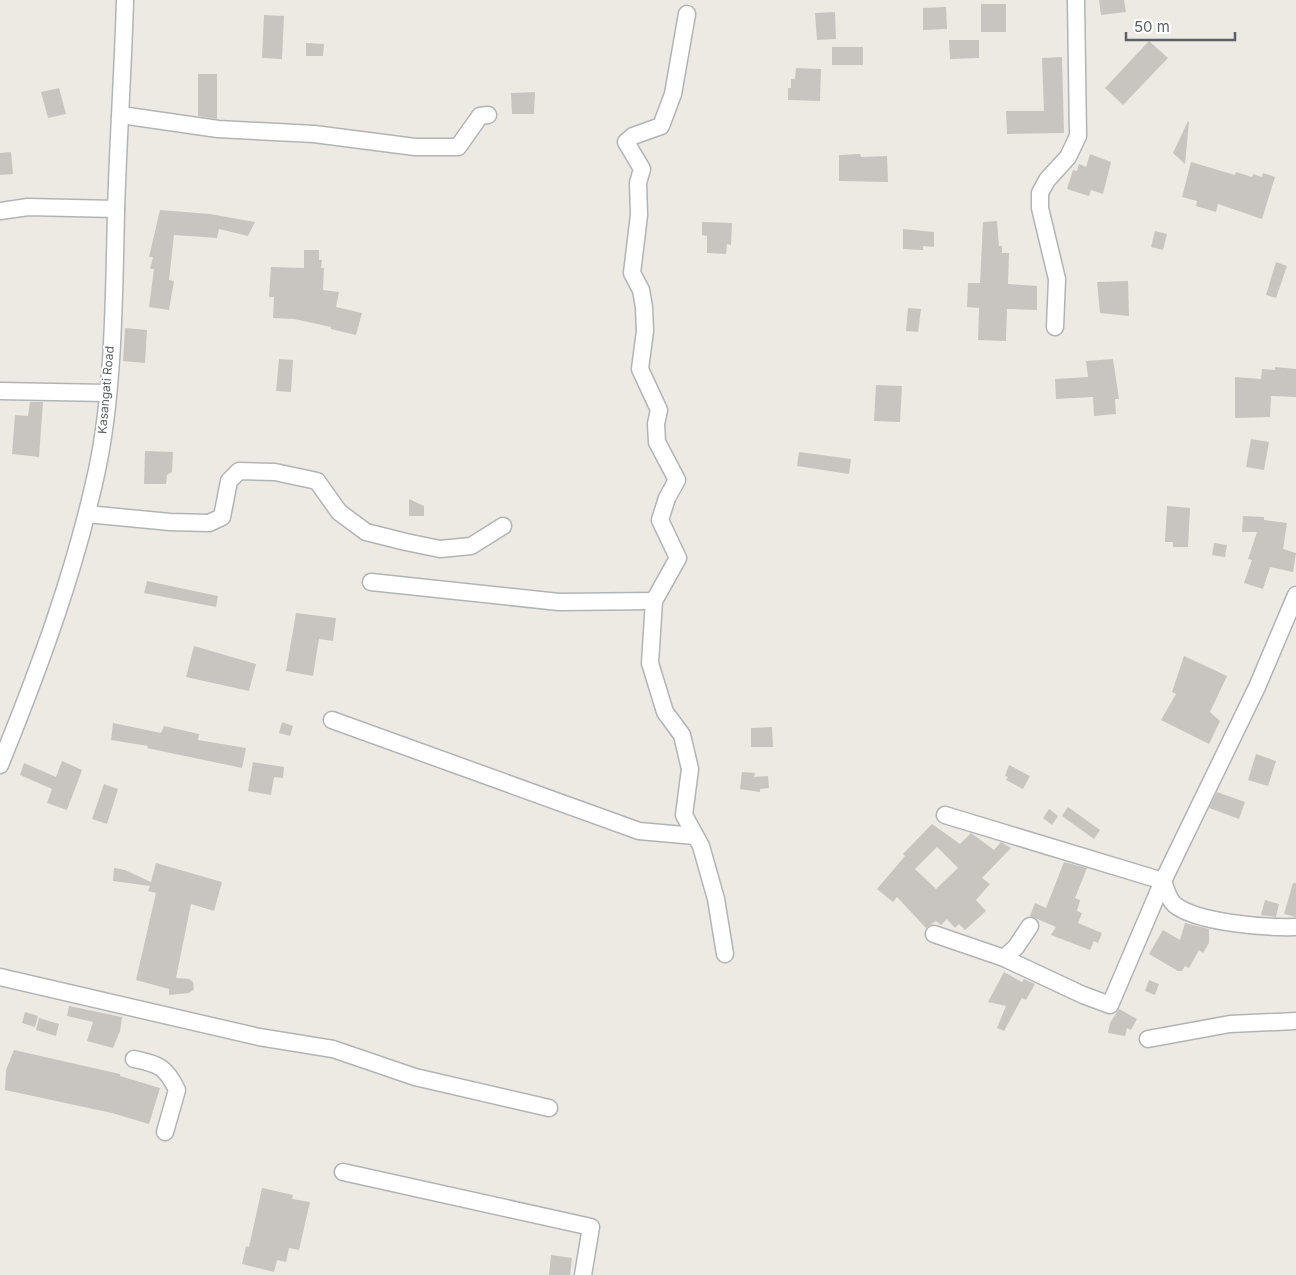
<svg xmlns="http://www.w3.org/2000/svg" width="1296" height="1275" font-family="Inter,sans-serif">
  <style>
    .building { fill: #c8c5c0; fill-rule: evenodd }
    .lines { fill: none; stroke-linecap: round; stroke-linejoin: round }
    .minor-casing { stroke: #b1b4b7; stroke-width: 19 }
    .minor { stroke: #fff; stroke-width: 16 }
    .labels { text-anchor: middle; stroke-width: 4; stroke-linejoin: round; paint-order: stroke }
    .street-label { font-size: 12px; fill: #5c5f63; stroke: #fff }
  </style>
  <rect width="100%" height="100%" fill="#edeae4"/>
  <!-- building -->
  <g class="building">
    <path d="M 1099,0 L 1124,0 L 1126,12 L 1101,15 Z"/>
    <rect x="981" y="4" width="25" height="28"/>
    <path d="M 946,7 L 947,29 L 923,30 L 923,8 Z"/>
    <path d="M 835,12 L 836,39 L 817,40 L 815,13 Z"/>
    <path d="M 264,15 L 284,16 L 282,59 L 262,58 Z"/>
    <path d="M 949,40 L 979,40 L 979,58 L 950,59 Z"/>
    <path d="M 1149,41 L 1168,58 L 1123,105 L 1105,88 Z"/>
    <path d="M 306,43 L 324,44 L 323,56 L 306,56 Z"/>
    <rect x="832" y="47" width="31" height="18"/>
    <path d="M 1062,57 L 1064,133 L 1007,134 L 1006,111 L 1044,111 L 1042,58 Z"/>
    <path d="M 796,68 L 821,69 L 820,101 L 788,100 L 788,88 L 791,88 L 791,79 L 795,79 Z"/>
    <path d="M 198,74 L 217,74 L 217,119 L 198,116 Z"/>
    <path d="M 59,88 L 66,114 L 48,118 L 41,92 Z"/>
    <path d="M 535,92 L 534,114 L 512,114 L 511,93 Z"/>
    <path d="M 1188,121 L 1189,122 L 1185,164 L 1173,153 Z"/>
    <path d="M 11,152 L 13,174 L 0,175 L 0,153 Z"/>
    <path d="M 860,154 L 861,157 L 887,156 L 888,182 L 839,181 L 839,155 Z"/>
    <path d="M 1090,154 L 1111,162 L 1103,194 L 1091,190 L 1089,196 L 1067,189 L 1073,170 L 1077,171 L 1079,164 L 1086,167 Z"/>
    <path d="M 1191,162 L 1235,175 L 1236,172 L 1252,177 L 1253,174 L 1262,177 L 1263,173 L 1275,177 L 1262,219 L 1218,204 L 1216,212 L 1196,206 L 1197,201 L 1182,197 Z"/>
    <path d="M 160,210 L 210,214 L 255,222 L 248,236 L 219,229 L 217,238 L 174,235 L 169,280 L 174,281 L 169,310 L 149,307 L 154,269 L 150,269 L 153,257 L 149,257 Z"/>
    <path d="M 997,221 L 999,246 L 1002,246 L 1002,253 L 1009,253 L 1008,284 L 1037,286 L 1037,310 L 1007,309 L 1006,341 L 978,340 L 979,308 L 967,307 L 968,283 L 980,283 L 983,222 Z"/>
    <path d="M 702,222 L 732,223 L 731,245 L 727,244 L 726,254 L 707,253 L 707,236 L 702,235 Z"/>
    <path d="M 903,229 L 934,232 L 934,247 L 923,246 L 923,250 L 903,249 Z"/>
    <path d="M 1155,231 L 1167,234 L 1163,250 L 1151,247 Z"/>
    <path d="M 304,250 L 319,250 L 319,260 L 322,260 L 321,268 L 324,268 L 323,290 L 339,292 L 336,307 L 362,313 L 356,335 L 331,329 L 331,327 L 294,319 L 273,318 L 274,297 L 269,297 L 271,267 L 304,268 Z"/>
    <path d="M 1276,262 L 1287,266 L 1276,298 L 1266,295 Z"/>
    <path d="M 1128,281 L 1129,316 L 1100,313 L 1097,282 Z"/>
    <path d="M 908,308 L 921,309 L 918,332 L 906,331 Z"/>
    <path d="M 125,328 L 147,330 L 145,363 L 123,361 Z"/>
    <path d="M 279,359 L 293,360 L 291,392 L 276,391 Z"/>
    <path d="M 1113,359 L 1119,399 L 1115,399 L 1116,414 L 1094,416 L 1093,397 L 1056,399 L 1055,379 L 1088,377 L 1086,361 Z"/>
    <path d="M 1275,367 L 1296,369 L 1296,397 L 1271,396 L 1270,417 L 1235,418 L 1235,377 L 1261,379 L 1262,369 L 1275,370 Z"/>
    <path d="M 876,385 L 902,386 L 900,422 L 874,421 Z"/>
    <path d="M 30,402 L 43,402 L 39,457 L 12,454 L 15,415 L 28,416 Z"/>
    <path d="M 1251,439 L 1269,442 L 1264,470 L 1246,467 Z"/>
    <path d="M 145,451 L 173,452 L 172,472 L 167,475 L 166,484 L 144,484 Z"/>
    <path d="M 799,452 L 851,459 L 849,474 L 797,466 Z"/>
    <path d="M 409,499 L 424,506 L 424,516 L 409,516 Z"/>
    <path d="M 1167,506 L 1190,508 L 1188,547 L 1173,547 L 1173,542 L 1165,542 Z"/>
    <path d="M 1243,516 L 1264,517 L 1264,520 L 1287,523 L 1283,549 L 1296,553 L 1293,572 L 1270,567 L 1263,589 L 1244,583 L 1252,560 L 1248,559 L 1257,532 L 1242,532 Z"/>
    <path d="M 1214,543 L 1227,545 L 1225,557 L 1212,555 Z"/>
    <path d="M 147,581 L 218,596 L 216,607 L 144,593 Z"/>
    <path d="M 296,613 L 336,618 L 333,641 L 319,639 L 313,676 L 286,671 Z"/>
    <path d="M 194,646 L 256,664 L 249,691 L 186,677 Z"/>
    <path d="M 1184,656 L 1227,676 L 1210,712 L 1220,721 L 1209,744 L 1161,720 L 1176,694 L 1172,692 Z"/>
    <path d="M 282,722 L 293,726 L 290,736 L 279,733 Z"/>
    <path d="M 113,723 L 161,733 L 164,726 L 199,734 L 198,740 L 246,748 L 242,768 L 147,748 L 148,746 L 111,740 Z"/>
    <path d="M 772,727 L 773,747 L 751,747 L 751,728 Z"/>
    <path d="M 1256,754 L 1276,761 L 1268,786 L 1248,780 Z"/>
    <path d="M 62,761 L 82,770 L 67,810 L 47,803 L 52,789 L 20,775 L 24,763 L 56,777 Z"/>
    <path d="M 253,762 L 284,767 L 283,778 L 274,777 L 271,795 L 248,791 Z"/>
    <path d="M 1009,765 L 1030,776 L 1023,789 L 1006,780 L 1008,777 L 1005,776 Z"/>
    <path d="M 742,772 L 755,773 L 754,777 L 768,776 L 769,788 L 760,789 L 760,792 L 740,789 Z"/>
    <path d="M 104,784 L 118,789 L 107,824 L 92,819 Z"/>
    <path d="M 1217,792 L 1245,802 L 1239,819 L 1209,808 Z"/>
    <path d="M 1068,807 L 1100,830 L 1094,839 L 1062,816 Z"/>
    <path d="M 1049,809 L 1058,816 L 1052,825 L 1043,818 Z"/>
    <path d="M 932,824 L 960,844 L 971,833 L 994,850 L 1001,842 L 1011,848 L 982,878 L 990,884 L 976,900 L 986,911 L 965,930 L 959,924 L 955,928 L 947,919 L 941,925 L 936,921 L 926,928 L 897,897 L 893,902 L 877,889 L 905,856 L 903,854 ZM 937,847 L 958,868 L 936,889 L 915,869 Z"/>
    <path d="M 1064,862 L 1087,868 L 1075,898 L 1080,900 L 1077,911 L 1082,913 L 1078,923 L 1102,933 L 1098,943 L 1094,941 L 1090,950 L 1051,935 L 1056,927 L 1030,916 L 1035,903 L 1046,908 Z"/>
    <path d="M 156,863 L 222,882 L 214,911 L 191,904 L 176,978 L 189,979 L 193,982 L 194,989 L 189,993 L 169,995 L 169,989 L 136,980 L 156,893 L 148,891 L 150,886 L 113,881 L 114,868 L 125,870 L 151,882 Z"/>
    <path d="M 1293,883 L 1296,883 L 1296,917 L 1284,914 Z"/>
    <path d="M 1265,900 L 1279,904 L 1276,917 L 1261,915 Z"/>
    <path d="M 1185,923 L 1209,929 L 1209,943 L 1203,953 L 1199,950 L 1189,968 L 1185,966 L 1182,971 L 1178,971 L 1149,954 L 1163,930 L 1180,940 Z"/>
    <path d="M 1004,972 L 1022,982 L 1024,979 L 1035,984 L 1026,1000 L 1022,998 L 1004,1031 L 997,1028 L 1006,1006 L 988,1002 Z"/>
    <path d="M 1149,980 L 1159,984 L 1155,995 L 1145,991 Z"/>
    <path d="M 69,1006 L 122,1017 L 120,1031 L 113,1048 L 87,1041 L 93,1022 L 67,1016 Z"/>
    <path d="M 1119,1009 L 1137,1019 L 1131,1030 L 1127,1028 L 1125,1036 L 1108,1033 L 1110,1023 Z"/>
    <path d="M 25,1012 L 38,1016 L 35,1027 L 22,1023 Z"/>
    <path d="M 39,1018 L 59,1024 L 56,1036 L 36,1030 Z"/>
    <path d="M 14,1050 L 120,1074 L 120,1076 L 160,1088 L 149,1124 L 112,1113 L 5,1090 L 6,1070 Z"/>
    <path d="M 262,1188 L 293,1195 L 292,1199 L 310,1202 L 299,1250 L 289,1248 L 286,1262 L 277,1260 L 274,1272 L 242,1264 L 246,1246 L 249,1247 Z"/>
    <path d="M 551,1255 L 572,1258 L 570,1275 L 549,1275 Z"/>
  </g>
  <g class="lines">
    <defs>
      <g id="minor">
        <path d="M 687,14 L 673,94 L 661,126 L 633,136 L 626,142 L 642,169 L 638,183 L 639,215 L 632,273 L 641,290 L 644,307 L 645,331 L 640,369 L 659,410 L 656,424 L 657,442 L 677,480 L 667,498 L 660,520 L 678,558 L 654,601 L 650,663 L 665,712 L 682,735 L 690,769 L 684,815 L 701,846 L 716,899 L 725,954"/>
        <path d="M 121,115 L 218,129 L 314,134 L 415,147 L 458,147 L 480,116 L 488,115"/>
        <path d="M 0,211 L 28,207 L 116,209"/>
        <path d="M 1055,327 L 1057,279 L 1040,208 L 1040,193 L 1047,180 L 1068,157 L 1078,136 L 1076,0"/>
        <path d="M 0,391 L 107,393"/>
        <path d="M 87,514 L 170,522 L 209,523 L 222,517 L 229,481 L 239,471 L 275,472 L 317,481 L 339,512 L 366,532 L 406,542 L 440,549 L 471,546 L 503,526"/>
        <path d="M 371,582 L 559,602 L 654,601"/>
        <path d="M 332,720 L 639,831 L 695,836"/>
        <path d="M 0,765 C 39,669 75,572 97,470 C 114,390 114,294 116,212 C 118,141 123,71 125,0"/>
        <path d="M 945,815 L 1163,881 C 1166,889 1168,899 1175,905 C 1198,923 1267,928 1296,927"/>
        <path d="M 934,934 L 1004,958 L 1016,947 L 1030,926"/>
        <path d="M 1004,958 L 1083,995 L 1110,1005 L 1163,881 L 1257,687 L 1296,595"/>
        <path d="M 0,977 L 259,1037 L 333,1049 L 415,1077 L 549,1108"/>
        <path d="M 1148,1039 L 1230,1024 L 1296,1021"/>
        <path d="M 134,1059 C 159,1064 166,1067 177,1090 L 165,1132"/>
        <path d="M 343,1172 L 591,1227 L 583,1275"/>
      </g>
    </defs>
    <!-- minor casing -->
    <use href="#minor" class="minor-casing"/>
    <!-- minor -->
    <use href="#minor" class="minor"/>
  </g>
  <g class="labels">
    <!-- street labels -->
    <g class="street-label">
      <text transform="translate(106 390) rotate(-85)" y="4">Kasangati Road</text>
    </g>
  </g>
  <!-- scale -->
  <path d="M1126 32v8h109v-8" fill="none" stroke="#5c5f63" stroke-width="2.5"/>
  <text x="1134" y="32" font-size="15" fill="#5c5f63" stroke="#ffffff" stroke-width="4" paint-order="stroke">50 m</text>
</svg>
